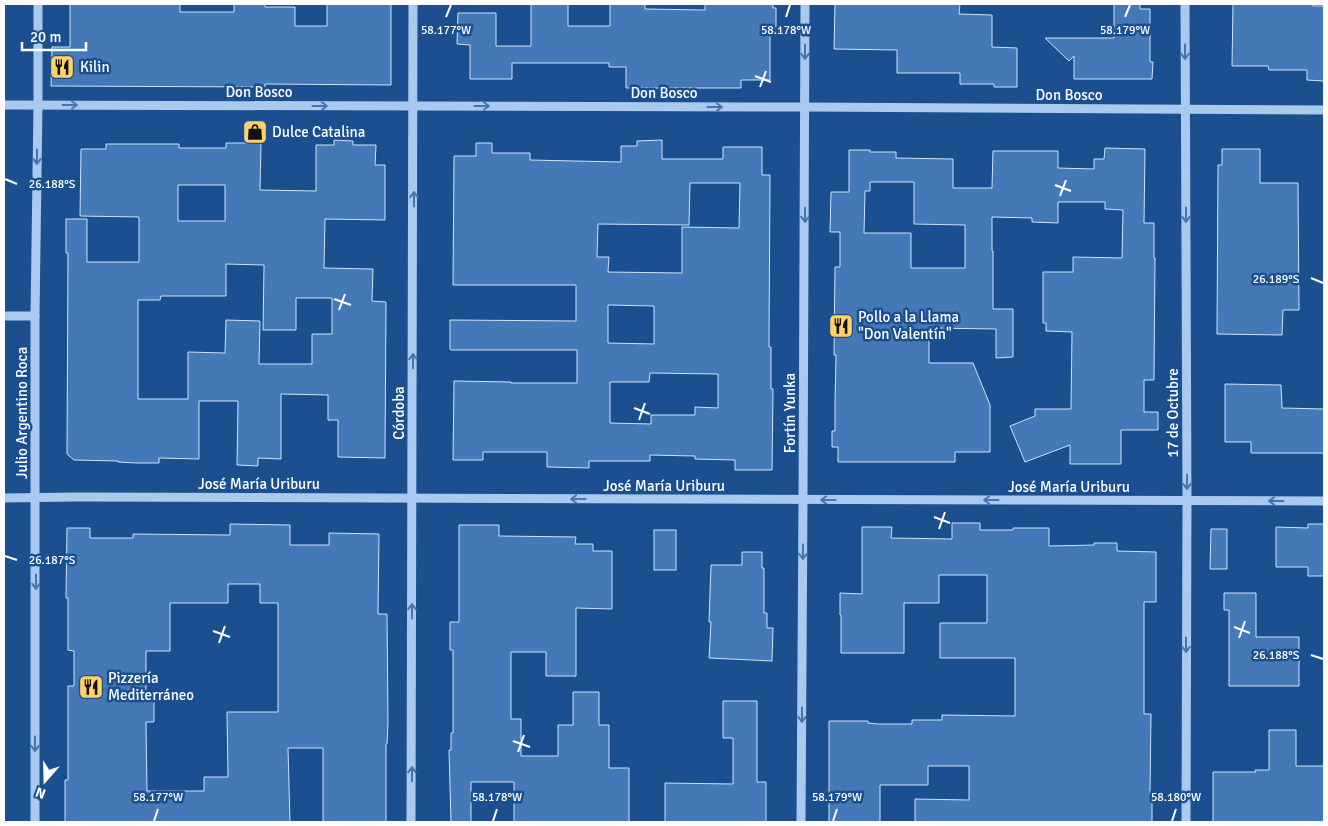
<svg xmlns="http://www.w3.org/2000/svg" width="1328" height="826" font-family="Signika,sans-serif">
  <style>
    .building { fill: #4478b7; stroke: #cfe3fa; fill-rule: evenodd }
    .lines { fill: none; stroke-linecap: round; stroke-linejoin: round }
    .minor { stroke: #a9c9ee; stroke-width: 9 }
    .oneway { stroke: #4674ac }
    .ticks { fill: none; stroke: #fff; stroke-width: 2 }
    .labels { text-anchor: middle; stroke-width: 5; stroke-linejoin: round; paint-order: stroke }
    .poi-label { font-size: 15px; fill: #fff; stroke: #1b4f8f; text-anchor: start }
    .street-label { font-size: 15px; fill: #fff; stroke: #1b4f8f }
    .ticks-label { font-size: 12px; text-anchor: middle; fill: #fff; stroke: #1b4f8f; stroke-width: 5; stroke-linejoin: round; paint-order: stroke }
  </style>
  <rect width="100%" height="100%" fill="#1b4f8f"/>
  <!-- building -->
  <g class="building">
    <path d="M 70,4 L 180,4 L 180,12 L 234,12 L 234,4 L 265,4 L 265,7 L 295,7 L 295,26 L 327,26 L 327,4 L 391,4 L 391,85 L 265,84 L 265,87 L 51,86 L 52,47 L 70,47 Z"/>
    <path d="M 531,4 L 568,4 L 568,26 L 610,26 L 610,4 L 645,4 L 645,9 L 705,10 L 705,4 L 773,4 L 773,8 L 776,8 L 776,33 L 770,33 L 770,80 L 741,80 L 741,88 L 626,88 L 626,67 L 609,67 L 609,63 L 512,63 L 512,79 L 470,79 L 470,45 L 457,44 L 458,13 L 496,13 L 496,46 L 531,46 Z"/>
    <path d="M 835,4 L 960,4 L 959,14 L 992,15 L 992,47 L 1017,48 L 1017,87 L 994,87 L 994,84 L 960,84 L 960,73 L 897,73 L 897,50 L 834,49 Z"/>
    <path d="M 1114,4 L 1140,4 L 1140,9 L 1150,9 L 1150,62 L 1153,62 L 1152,79 L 1074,79 L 1074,56 L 1069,61 L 1045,38 L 1114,38 Z"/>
    <path d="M 1233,4 L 1313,4 L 1313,6 L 1324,6 L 1324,81 L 1307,80 L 1307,70 L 1269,70 L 1268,66 L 1232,66 Z"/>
    <path d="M 334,140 L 353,141 L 353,145 L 376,145 L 375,165 L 385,165 L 385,220 L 325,219 L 324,268 L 373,269 L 372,301 L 386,302 L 385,458 L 338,457 L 338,420 L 328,420 L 328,395 L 281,394 L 281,459 L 258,458 L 258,466 L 237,465 L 238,401 L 199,401 L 199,459 L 159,458 L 159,463 L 136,463 L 118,462 L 118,461 L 74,460 L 67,454 L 68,253 L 66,253 L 66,219 L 87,219 L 87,262 L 139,262 L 139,217 L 80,216 L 81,149 L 106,149 L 106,144 L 179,144 L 179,148 L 226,148 L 226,143 L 261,143 L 260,190 L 316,191 L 316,145 L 334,145 ZM 178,185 L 225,185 L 225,221 L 178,221 ZM 226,264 L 264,265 L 263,330 L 296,330 L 296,298 L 332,298 L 332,334 L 312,334 L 312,364 L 259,364 L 260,321 L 226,320 L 225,353 L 188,352 L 188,399 L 138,399 L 138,300 L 160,300 L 161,296 L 226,296 Z"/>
    <path d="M 662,140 L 662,159 L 723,159 L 723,147 L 762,147 L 762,175 L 770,175 L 769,347 L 771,347 L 771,389 L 773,389 L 772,470 L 735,470 L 735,460 L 695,459 L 695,456 L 650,455 L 650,461 L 589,461 L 589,468 L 547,467 L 547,452 L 483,452 L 483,460 L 453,460 L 454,381 L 511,382 L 511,383 L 577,383 L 577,350 L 451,350 L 450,349 L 450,320 L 576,321 L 576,285 L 453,285 L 454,156 L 476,156 L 476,143 L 492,143 L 492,153 L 530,153 L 530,160 L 621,162 L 621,146 L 637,146 L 637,141 ZM 690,183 L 740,183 L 739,228 L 682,227 L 682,273 L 608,272 L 609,257 L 597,257 L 598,224 L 689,225 ZM 608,305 L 654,306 L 654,344 L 608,343 ZM 650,373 L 718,374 L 718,408 L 695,407 L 695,415 L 651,415 L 651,424 L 610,423 L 610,382 L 649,382 Z"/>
    <path d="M 1105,148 L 1145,149 L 1144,223 L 1154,223 L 1154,258 L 1155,258 L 1154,380 L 1144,380 L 1144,412 L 1158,412 L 1158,430 L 1121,430 L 1121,464 L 1070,464 L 1070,445 L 1025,462 L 1010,426 L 1035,416 L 1035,409 L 1071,409 L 1072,332 L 1046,331 L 1046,323 L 1043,323 L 1043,272 L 1073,272 L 1073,257 L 1122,258 L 1123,210 L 1105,209 L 1105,202 L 1058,202 L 1058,223 L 1032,222 L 1032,218 L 992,217 L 992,251 L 993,251 L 993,309 L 1013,309 L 1013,357 L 996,358 L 996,329 L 929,328 L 929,363 L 973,363 L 990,405 L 990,452 L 955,452 L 955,462 L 838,462 L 838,447 L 832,447 L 832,431 L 835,431 L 835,402 L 836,355 L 834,355 L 835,267 L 840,267 L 840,232 L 830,232 L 831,192 L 849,192 L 849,150 L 870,150 L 870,152 L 896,152 L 896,158 L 953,159 L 953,188 L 992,188 L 993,151 L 1058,151 L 1058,168 L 1094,169 L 1094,159 L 1104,159 ZM 870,182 L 914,182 L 914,224 L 965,225 L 965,268 L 911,268 L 911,233 L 864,233 L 865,191 L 870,191 Z"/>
    <path d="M 1222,149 L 1260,149 L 1260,183 L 1298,183 L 1299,310 L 1283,310 L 1282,335 L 1217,334 L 1218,165 L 1222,165 Z"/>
    <path d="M 1225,384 L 1281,385 L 1282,408 L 1324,409 L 1324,453 L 1251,453 L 1251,442 L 1225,442 Z"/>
    <path d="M 952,523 L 980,523 L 980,530 L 1013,530 L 1013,528 L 1049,528 L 1049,546 L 1094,545 L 1094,543 L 1117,543 L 1117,551 L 1156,552 L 1156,602 L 1144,602 L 1144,714 L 1151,714 L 1150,794 L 1152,794 L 1152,822 L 915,822 L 915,799 L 969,800 L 969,766 L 928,766 L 928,785 L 880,785 L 880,822 L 829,822 L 829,721 L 868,721 L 868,723 L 879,724 L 912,724 L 912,720 L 942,720 L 942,715 L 1015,716 L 1015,658 L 940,658 L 940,623 L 987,623 L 987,575 L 939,575 L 939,603 L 904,603 L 904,653 L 841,653 L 841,615 L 840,615 L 840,593 L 862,594 L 862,527 L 892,527 L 891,538 L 952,539 Z"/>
    <path d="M 230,524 L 290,525 L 290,545 L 329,545 L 329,533 L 379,534 L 378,614 L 387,614 L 388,723 L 387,744 L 386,744 L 386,822 L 323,822 L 323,748 L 288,748 L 290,822 L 65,822 L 65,780 L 68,780 L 68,686 L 74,686 L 74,651 L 68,650 L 68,598 L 66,598 L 67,528 L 90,528 L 90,538 L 133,538 L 133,534 L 230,535 ZM 228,584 L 260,584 L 260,603 L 278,603 L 278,712 L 227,712 L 228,777 L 204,777 L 204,791 L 147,791 L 146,722 L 154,722 L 154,696 L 146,696 L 146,651 L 170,651 L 170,603 L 228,603 Z"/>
    <path d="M 1308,524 L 1324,524 L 1324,576 L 1308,576 L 1308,567 L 1276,567 L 1276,527 L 1308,528 Z"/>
    <path d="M 459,525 L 499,525 L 499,536 L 576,537 L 575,544 L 593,544 L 593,551 L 612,551 L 612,609 L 576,608 L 576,676 L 546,676 L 546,652 L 511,652 L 511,719 L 521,719 L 521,756 L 558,756 L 558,725 L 573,725 L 573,692 L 599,692 L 599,725 L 609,725 L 609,768 L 629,768 L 629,822 L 514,822 L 514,782 L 471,782 L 471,822 L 451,822 L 449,750 L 451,750 L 451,733 L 453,733 L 453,650 L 450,650 L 450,622 L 459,622 Z"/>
    <path d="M 1211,529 L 1227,529 L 1227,569 L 1210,569 Z"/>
    <rect x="654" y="530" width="22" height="40"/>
    <path d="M 742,552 L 762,552 L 762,568 L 764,568 L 764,613 L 767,613 L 767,628 L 773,628 L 772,661 L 709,658 L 711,622 L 709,622 L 711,565 L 742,565 Z"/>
    <path d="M 1224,593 L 1256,593 L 1256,637 L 1299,637 L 1299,686 L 1229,686 L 1229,610 L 1224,610 Z"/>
    <path d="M 723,701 L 757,701 L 757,782 L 766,782 L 766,822 L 665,822 L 665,783 L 733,784 L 733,738 L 723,738 Z"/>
    <path d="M 1269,730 L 1296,730 L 1296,766 L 1324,766 L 1324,822 L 1213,822 L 1213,772 L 1256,772 L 1255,770 L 1269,770 Z"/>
  </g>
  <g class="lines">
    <!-- minor -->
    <g class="minor">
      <path d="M 1185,4 L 1187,500 L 1186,822"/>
      <path d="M 4,105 L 805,107 L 1324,110"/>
      <path d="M 4,316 L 35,316"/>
      <path d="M 4,498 L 75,497 L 1324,501"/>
      <path d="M 35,822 L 35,316 L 38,105 L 38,4"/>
      <path d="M 411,822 L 413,4"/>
      <path d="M 801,822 L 803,500 L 805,4"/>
    </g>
  </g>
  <!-- one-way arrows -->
  <defs><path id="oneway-shaft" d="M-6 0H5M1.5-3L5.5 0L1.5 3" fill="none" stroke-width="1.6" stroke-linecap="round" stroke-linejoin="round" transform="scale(1.25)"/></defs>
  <g class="oneway">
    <use href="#oneway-shaft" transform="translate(805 52) rotate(90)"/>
    <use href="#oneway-shaft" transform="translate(1185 52) rotate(90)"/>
    <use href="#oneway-shaft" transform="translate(70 105)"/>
    <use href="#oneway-shaft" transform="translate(320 106)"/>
    <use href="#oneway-shaft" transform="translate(482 106)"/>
    <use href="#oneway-shaft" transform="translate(715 107)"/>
    <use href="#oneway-shaft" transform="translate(37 157) rotate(91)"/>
    <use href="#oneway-shaft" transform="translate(414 199) rotate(-90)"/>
    <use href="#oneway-shaft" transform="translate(805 215) rotate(90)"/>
    <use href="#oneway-shaft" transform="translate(1186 215) rotate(90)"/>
    <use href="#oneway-shaft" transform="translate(413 361) rotate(-90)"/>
    <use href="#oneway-shaft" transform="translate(1187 482) rotate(90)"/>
    <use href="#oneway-shaft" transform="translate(578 499) rotate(-180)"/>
    <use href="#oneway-shaft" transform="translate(828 500) rotate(180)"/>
    <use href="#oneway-shaft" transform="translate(991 500) rotate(180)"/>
    <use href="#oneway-shaft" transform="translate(1276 501) rotate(-180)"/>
    <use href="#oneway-shaft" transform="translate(803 552) rotate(90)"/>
    <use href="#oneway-shaft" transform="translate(36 582) rotate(90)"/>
    <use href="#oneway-shaft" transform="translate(412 611) rotate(-90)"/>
    <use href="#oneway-shaft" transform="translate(1186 645) rotate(90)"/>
    <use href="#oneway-shaft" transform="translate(802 715) rotate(90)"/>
    <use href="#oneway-shaft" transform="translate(35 744) rotate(90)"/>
    <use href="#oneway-shaft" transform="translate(412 774) rotate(-90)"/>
  </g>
  <!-- ticks -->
  <path class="ticks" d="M 446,17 L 451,5M 786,17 L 790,5M 1125,17 L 1130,5M 755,76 L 771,82M 760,87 L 766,71M 5,179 L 17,184M 1055,185 L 1071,191M 1060,196 L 1066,180M 1311,278 L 1323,283M 334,299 L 351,305M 339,310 L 345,294M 634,408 L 650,414M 639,420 L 645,403M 934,517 L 950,523M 939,529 L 945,512M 5,556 L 17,560M 1234,627 L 1250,633M 213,631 L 230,637M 1239,638 L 1245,621M 219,643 L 225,626M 1311,655 L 1323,659M 513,741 L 530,747M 518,752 L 524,735M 154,821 L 158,809M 493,821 L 497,809M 833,821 L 837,809M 1172,821 L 1176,809"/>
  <!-- icons -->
  <defs>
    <symbol id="restaurant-square" viewBox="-11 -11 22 22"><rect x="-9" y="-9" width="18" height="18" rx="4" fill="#ffd166" stroke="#1b4f8f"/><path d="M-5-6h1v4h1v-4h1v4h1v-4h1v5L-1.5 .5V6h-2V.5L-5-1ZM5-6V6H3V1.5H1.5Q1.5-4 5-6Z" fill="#111"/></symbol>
    <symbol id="shop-square" viewBox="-11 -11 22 22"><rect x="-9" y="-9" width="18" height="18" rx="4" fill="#ffd166" stroke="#1b4f8f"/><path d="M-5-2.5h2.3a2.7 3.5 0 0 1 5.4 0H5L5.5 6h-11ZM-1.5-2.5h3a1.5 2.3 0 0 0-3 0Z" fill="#111"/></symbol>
  </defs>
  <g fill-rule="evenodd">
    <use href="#restaurant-square" x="48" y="53" width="28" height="28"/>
    <use href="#shop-square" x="241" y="118" width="28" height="28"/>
    <use href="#restaurant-square" x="827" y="312" width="28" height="28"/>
    <use href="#restaurant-square" x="77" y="673" width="28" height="28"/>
  </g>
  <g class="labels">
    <!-- poi labels -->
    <g class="poi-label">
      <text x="80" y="72">Kilin</text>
      <text x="272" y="137">Dulce Catalina</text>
      <text x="858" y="322">Pollo a la Llama<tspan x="858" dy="17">"Don Valentín"</tspan></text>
      <text x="108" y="683">Pizzería<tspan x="108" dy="17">Mediterráneo</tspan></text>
    </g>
    <!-- street labels -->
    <g class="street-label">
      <text x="259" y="97">Don Bosco</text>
      <text x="664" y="98">Don Bosco</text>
      <text x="1069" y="100">Don Bosco</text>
      <text transform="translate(22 413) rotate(-90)" y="5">Julio Argentino Roca</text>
      <text transform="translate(399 413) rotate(-90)" y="5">Córdoba</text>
      <text transform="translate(790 413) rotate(-90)" y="5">Fortín Yunka</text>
      <text transform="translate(1173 413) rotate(-90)" y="5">17 de Octubre</text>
      <text x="259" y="489">José María Uriburu</text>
      <text x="664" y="491">José María Uriburu</text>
      <text x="1069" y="492">José María Uriburu</text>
    </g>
  </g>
  <g class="ticks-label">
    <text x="446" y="34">58.177°W</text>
    <text x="786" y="34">58.178°W</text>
    <text x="1125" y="34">58.179°W</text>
    <text x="52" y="188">26.188°S</text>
    <text x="1276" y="283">26.189°S</text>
    <text x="52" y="564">26.187°S</text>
    <text x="1276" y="659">26.188°S</text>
    <text x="158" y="801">58.177°W</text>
    <text x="497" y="801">58.178°W</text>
    <text x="837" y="801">58.179°W</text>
    <text x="1176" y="801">58.180°W</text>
  </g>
  <!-- border -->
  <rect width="1328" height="826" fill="none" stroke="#ffffff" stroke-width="10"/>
  <!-- north arrow -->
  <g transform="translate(45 781) rotate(200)" stroke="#1b4f8f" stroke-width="4" paint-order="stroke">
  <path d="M0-4L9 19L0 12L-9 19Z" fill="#ffffff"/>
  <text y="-8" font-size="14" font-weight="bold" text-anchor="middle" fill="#ffffff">N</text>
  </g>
  <!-- scale -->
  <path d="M22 42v8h64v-8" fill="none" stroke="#ffffff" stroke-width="2.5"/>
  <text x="30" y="42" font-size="15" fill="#ffffff" stroke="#1b4f8f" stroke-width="4" paint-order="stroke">20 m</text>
</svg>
